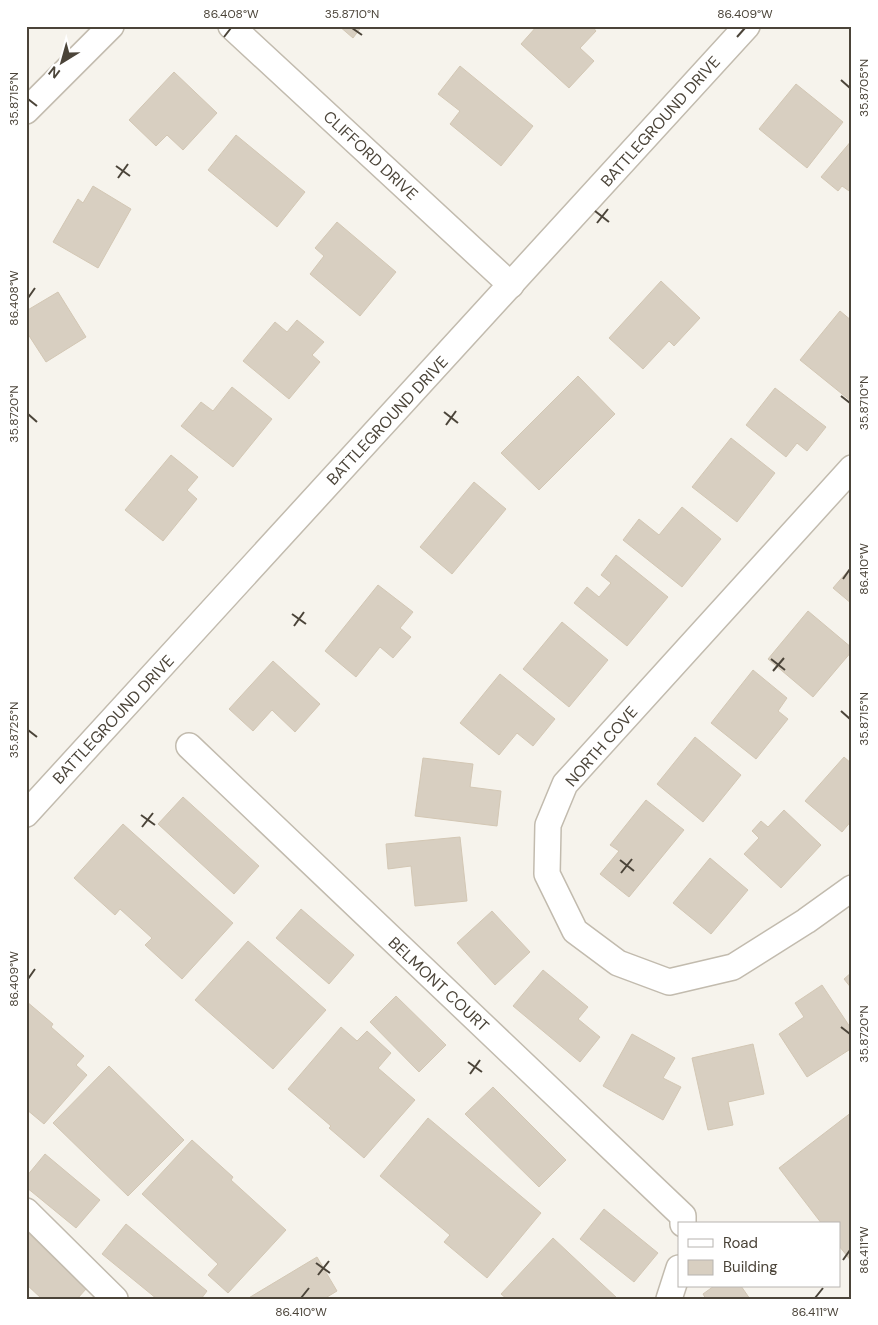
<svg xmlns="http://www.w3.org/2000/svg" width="878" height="1325" font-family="'DM Sans',sans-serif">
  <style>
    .building { fill: #d8cfc1; stroke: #d3c7b4 }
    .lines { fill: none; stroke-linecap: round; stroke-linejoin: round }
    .street-casing { stroke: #c2bbae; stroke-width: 28 }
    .street { stroke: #fff; stroke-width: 25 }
    .ticks { fill: none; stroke: #4b4439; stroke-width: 2 }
    .labels { text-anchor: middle; stroke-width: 4; stroke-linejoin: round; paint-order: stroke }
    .street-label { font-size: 16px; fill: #4b4439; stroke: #fff }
    .neatline { fill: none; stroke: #4b4439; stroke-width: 2 }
    .ticks-label { font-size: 12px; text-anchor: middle; fill: #4b4439 }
  </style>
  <rect width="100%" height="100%" fill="#f6f3ec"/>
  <!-- building -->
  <g class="building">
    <path d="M 339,26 L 362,26 L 353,38 Z"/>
    <path d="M 537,26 L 592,26 L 596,31 L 580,48 L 594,61 L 569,88 L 521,44 Z"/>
    <path d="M 460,66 L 533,126 L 501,166 L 450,124 L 460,111 L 438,94 Z"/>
    <path d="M 174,72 L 217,113 L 183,150 L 167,135 L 156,146 L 129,120 Z"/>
    <path d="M 796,84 L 843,122 L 807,168 L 759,129 Z"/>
    <path d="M 236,135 L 305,192 L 277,227 L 208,170 Z"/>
    <path d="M 852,140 L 852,193 L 842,186 L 838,191 L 821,177 Z"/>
    <path d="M 93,186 L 131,209 L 98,268 L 53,242 L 78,199 L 83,203 Z"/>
    <path d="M 337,222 L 396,272 L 360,316 L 310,274 L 324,256 L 315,248 Z"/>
    <path d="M 661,281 L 700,318 L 674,346 L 669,341 L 643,369 L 609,338 Z"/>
    <path d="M 58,292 L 86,337 L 46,362 L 26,331 L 26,311 Z"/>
    <path d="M 840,311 L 852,321 L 852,402 L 800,360 Z"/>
    <path d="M 297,320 L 324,342 L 312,355 L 320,362 L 289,399 L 243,361 L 275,322 L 287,332 Z"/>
    <path d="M 578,376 L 615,414 L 539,490 L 501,453 Z"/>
    <path d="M 232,387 L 272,419 L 233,467 L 181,426 L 201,402 L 213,411 Z"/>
    <path d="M 775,388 L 826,427 L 807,451 L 797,443 L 786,457 L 746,425 Z"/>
    <path d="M 731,438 L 775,473 L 737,522 L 692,487 Z"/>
    <path d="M 171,455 L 198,477 L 187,490 L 197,499 L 163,541 L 125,510 Z"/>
    <path d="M 474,482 L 506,509 L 452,574 L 420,547 Z"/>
    <path d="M 682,507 L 721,539 L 682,587 L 623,540 L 639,519 L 659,535 Z"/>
    <path d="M 616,555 L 668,597 L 627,646 L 574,603 L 587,587 L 599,597 L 611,583 L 601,575 Z"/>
    <path d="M 852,566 L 852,604 L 833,588 Z"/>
    <path d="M 378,585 L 413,612 L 400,628 L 411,637 L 393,658 L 380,647 L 356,677 L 325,651 Z"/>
    <path d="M 808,611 L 852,648 L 852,651 L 813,697 L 768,659 Z"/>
    <path d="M 562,622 L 608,660 L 569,707 L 523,669 Z"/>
    <path d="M 273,661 L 320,704 L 295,732 L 272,710 L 253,731 L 229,709 Z"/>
    <path d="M 753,670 L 787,698 L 778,711 L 788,719 L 756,759 L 711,723 Z"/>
    <path d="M 500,674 L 555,719 L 533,746 L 517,733 L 499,755 L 460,723 Z"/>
    <path d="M 695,737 L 741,775 L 703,822 L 657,784 Z"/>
    <path d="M 844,757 L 852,764 L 852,820 L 842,832 L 805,801 Z"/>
    <path d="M 423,758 L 473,764 L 470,787 L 501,791 L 497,826 L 415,816 Z"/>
    <path d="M 183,797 L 259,866 L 234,894 L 158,824 Z"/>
    <path d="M 646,800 L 684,830 L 629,897 L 600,874 L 619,851 L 610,845 Z"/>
    <path d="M 784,810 L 821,845 L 781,888 L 744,854 L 759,838 L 752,831 L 761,821 L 768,827 Z"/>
    <path d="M 123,824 L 233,923 L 182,979 L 145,945 L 152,938 L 120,909 L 115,915 L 74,878 Z"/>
    <path d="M 460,837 L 467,901 L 415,906 L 411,866 L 388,869 L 386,844 Z"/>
    <path d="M 710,858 L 748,890 L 711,934 L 673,903 Z"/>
    <path d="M 301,909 L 354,955 L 329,984 L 276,938 Z"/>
    <path d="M 492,911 L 530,952 L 495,985 L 457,943 Z"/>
    <path d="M 248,941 L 326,1010 L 273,1069 L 195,1000 Z"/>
    <path d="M 543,970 L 588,1007 L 578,1019 L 600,1037 L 580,1062 L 513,1006 Z"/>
    <path d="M 852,972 L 852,989 L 844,979 Z"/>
    <path d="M 822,985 L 852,1030 L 852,1048 L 807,1077 L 779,1034 L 804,1017 L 795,1003 Z"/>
    <path d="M 396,996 L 446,1045 L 419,1072 L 370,1022 Z"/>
    <path d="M 26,1001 L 53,1024 L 51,1027 L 84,1056 L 76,1065 L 87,1075 L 44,1124 L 26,1109 Z"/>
    <path d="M 341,1027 L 357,1041 L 367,1031 L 391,1053 L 378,1068 L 415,1100 L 364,1158 L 329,1128 L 331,1126 L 288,1089 Z"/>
    <path d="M 632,1034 L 675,1058 L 663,1078 L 681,1087 L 663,1120 L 603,1086 Z"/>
    <path d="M 753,1044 L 764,1094 L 728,1102 L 733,1125 L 708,1130 L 692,1058 Z"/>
    <path d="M 109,1066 L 184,1140 L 128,1196 L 53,1123 Z"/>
    <path d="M 493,1087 L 566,1160 L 539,1187 L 465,1114 Z"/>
    <path d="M 852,1112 L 852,1262 L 839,1246 L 839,1224 L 822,1224 L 779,1168 Z"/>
    <path d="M 428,1118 L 541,1213 L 487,1278 L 444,1242 L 450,1235 L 380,1176 Z"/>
    <path d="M 192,1140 L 233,1177 L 231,1180 L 286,1230 L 228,1293 L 208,1275 L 218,1264 L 142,1194 Z"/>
    <path d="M 45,1154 L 100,1200 L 76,1228 L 26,1187 L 26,1177 Z"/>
    <path d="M 604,1209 L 658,1253 L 634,1282 L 580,1239 Z"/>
    <path d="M 126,1224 L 207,1291 L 201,1299 L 157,1299 L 102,1254 Z"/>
    <path d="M 26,1231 L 86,1289 L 77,1299 L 42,1299 L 26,1284 Z"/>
    <path d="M 553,1238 L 618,1299 L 507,1299 L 501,1294 Z"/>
    <path d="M 317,1257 L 337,1291 L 327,1297 L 328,1299 L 247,1299 Z"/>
    <path d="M 714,1286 L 741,1286 L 750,1299 L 706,1299 L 703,1294 Z"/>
  </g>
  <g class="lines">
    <defs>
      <g id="street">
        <path d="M 231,26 L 511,285"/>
        <path d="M 26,111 L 111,26"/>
        <path d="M 852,468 L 565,784 L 548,825 L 547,874 L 575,931 L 618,963 L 669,982 L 733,967 L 806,921 L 852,888"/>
        <path d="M 189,746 L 683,1216 L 683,1224"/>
        <path d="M 26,814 L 747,26"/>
        <path d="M 26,1211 L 115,1299"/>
        <path d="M 669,1299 L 679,1268"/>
      </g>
    </defs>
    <!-- street casing -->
    <use href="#street" class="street-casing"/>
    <!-- street -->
    <use href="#street" class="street"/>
  </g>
  <!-- ticks -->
  <path class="ticks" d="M 352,28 L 362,35M 224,37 L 231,28M 737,37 L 745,28M 841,80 L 850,88M 28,99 L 37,106M 116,166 L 130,176M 118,178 L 128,164M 595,211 L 609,222M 597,223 L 608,209M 28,298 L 35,288M 841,396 L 850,403M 444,412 L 458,423M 28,414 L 37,422M 446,425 L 456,411M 843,579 L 850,569M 292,614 L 306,624M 294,626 L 304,612M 771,659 L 785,670M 773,671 L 784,658M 841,711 L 850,719M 28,730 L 37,737M 141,815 L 155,825M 142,827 L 153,813M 620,860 L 634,871M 621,873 L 632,859M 28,979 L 35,969M 841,1027 L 850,1034M 468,1062 L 482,1072M 470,1074 L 480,1060M 843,1260 L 850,1250M 316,1263 L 330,1273M 318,1275 L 329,1261M 301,1298 L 309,1288M 815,1298 L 823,1288"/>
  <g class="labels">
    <!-- street labels -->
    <g class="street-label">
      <text transform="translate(660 121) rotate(-48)" y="6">BATTLEGROUND DRIVE</text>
      <text transform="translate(371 155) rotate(43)" y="6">CLIFFORD DRIVE</text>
      <text transform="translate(387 420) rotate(-47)" y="6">BATTLEGROUND DRIVE</text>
      <text transform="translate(113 719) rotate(-47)" y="6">BATTLEGROUND DRIVE</text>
      <text transform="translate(601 746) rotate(-49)" y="6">NORTH COVE</text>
      <text transform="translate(439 984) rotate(43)" y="6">BELMONT COURT</text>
    </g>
  </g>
  <!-- border -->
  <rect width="878" height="1325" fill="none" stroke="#ffffff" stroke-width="55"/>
  <!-- legend -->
  <rect x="678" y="1222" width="162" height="65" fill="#ffffff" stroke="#b7b4b0"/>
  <rect x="688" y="1239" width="25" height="8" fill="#ffffff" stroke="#b7b4b0"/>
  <text x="723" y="1248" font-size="15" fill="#4b4439">Road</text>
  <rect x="688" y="1260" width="25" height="15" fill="#d8cfc1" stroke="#b7b4b0"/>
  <text x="723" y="1272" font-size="15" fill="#4b4439">Building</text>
  <!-- north arrow -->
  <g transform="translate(62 62) rotate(217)" stroke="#ffffff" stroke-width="4" paint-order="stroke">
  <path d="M0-4L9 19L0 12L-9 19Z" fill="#4b4439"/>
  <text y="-8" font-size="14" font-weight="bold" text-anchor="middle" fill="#4b4439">N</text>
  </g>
  <rect x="28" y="28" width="822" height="1270" class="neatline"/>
  <g class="ticks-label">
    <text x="231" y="18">86.408°W</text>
    <text x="352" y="18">35.8710°N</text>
    <text x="745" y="18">86.409°W</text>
    <text transform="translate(864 88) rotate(-90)" y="4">35.8705°N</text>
    <text transform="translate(14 99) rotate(-90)" y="4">35.8715°N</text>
    <text transform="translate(14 298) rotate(-90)" y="4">86.408°W</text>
    <text transform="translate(864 403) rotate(-90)" y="4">35.8710°N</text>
    <text transform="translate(14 414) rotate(-90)" y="4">35.8720°N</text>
    <text transform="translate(864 569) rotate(-90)" y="4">86.410°W</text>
    <text transform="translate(864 719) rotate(-90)" y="4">35.8715°N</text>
    <text transform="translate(14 730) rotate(-90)" y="4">35.8725°N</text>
    <text transform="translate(14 979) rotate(-90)" y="4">86.409°W</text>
    <text transform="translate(864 1034) rotate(-90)" y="4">35.8720°N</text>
    <text transform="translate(864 1250) rotate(-90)" y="4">86.411°W</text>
    <text x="301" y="1316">86.410°W</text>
    <text x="815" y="1316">86.411°W</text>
  </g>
</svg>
